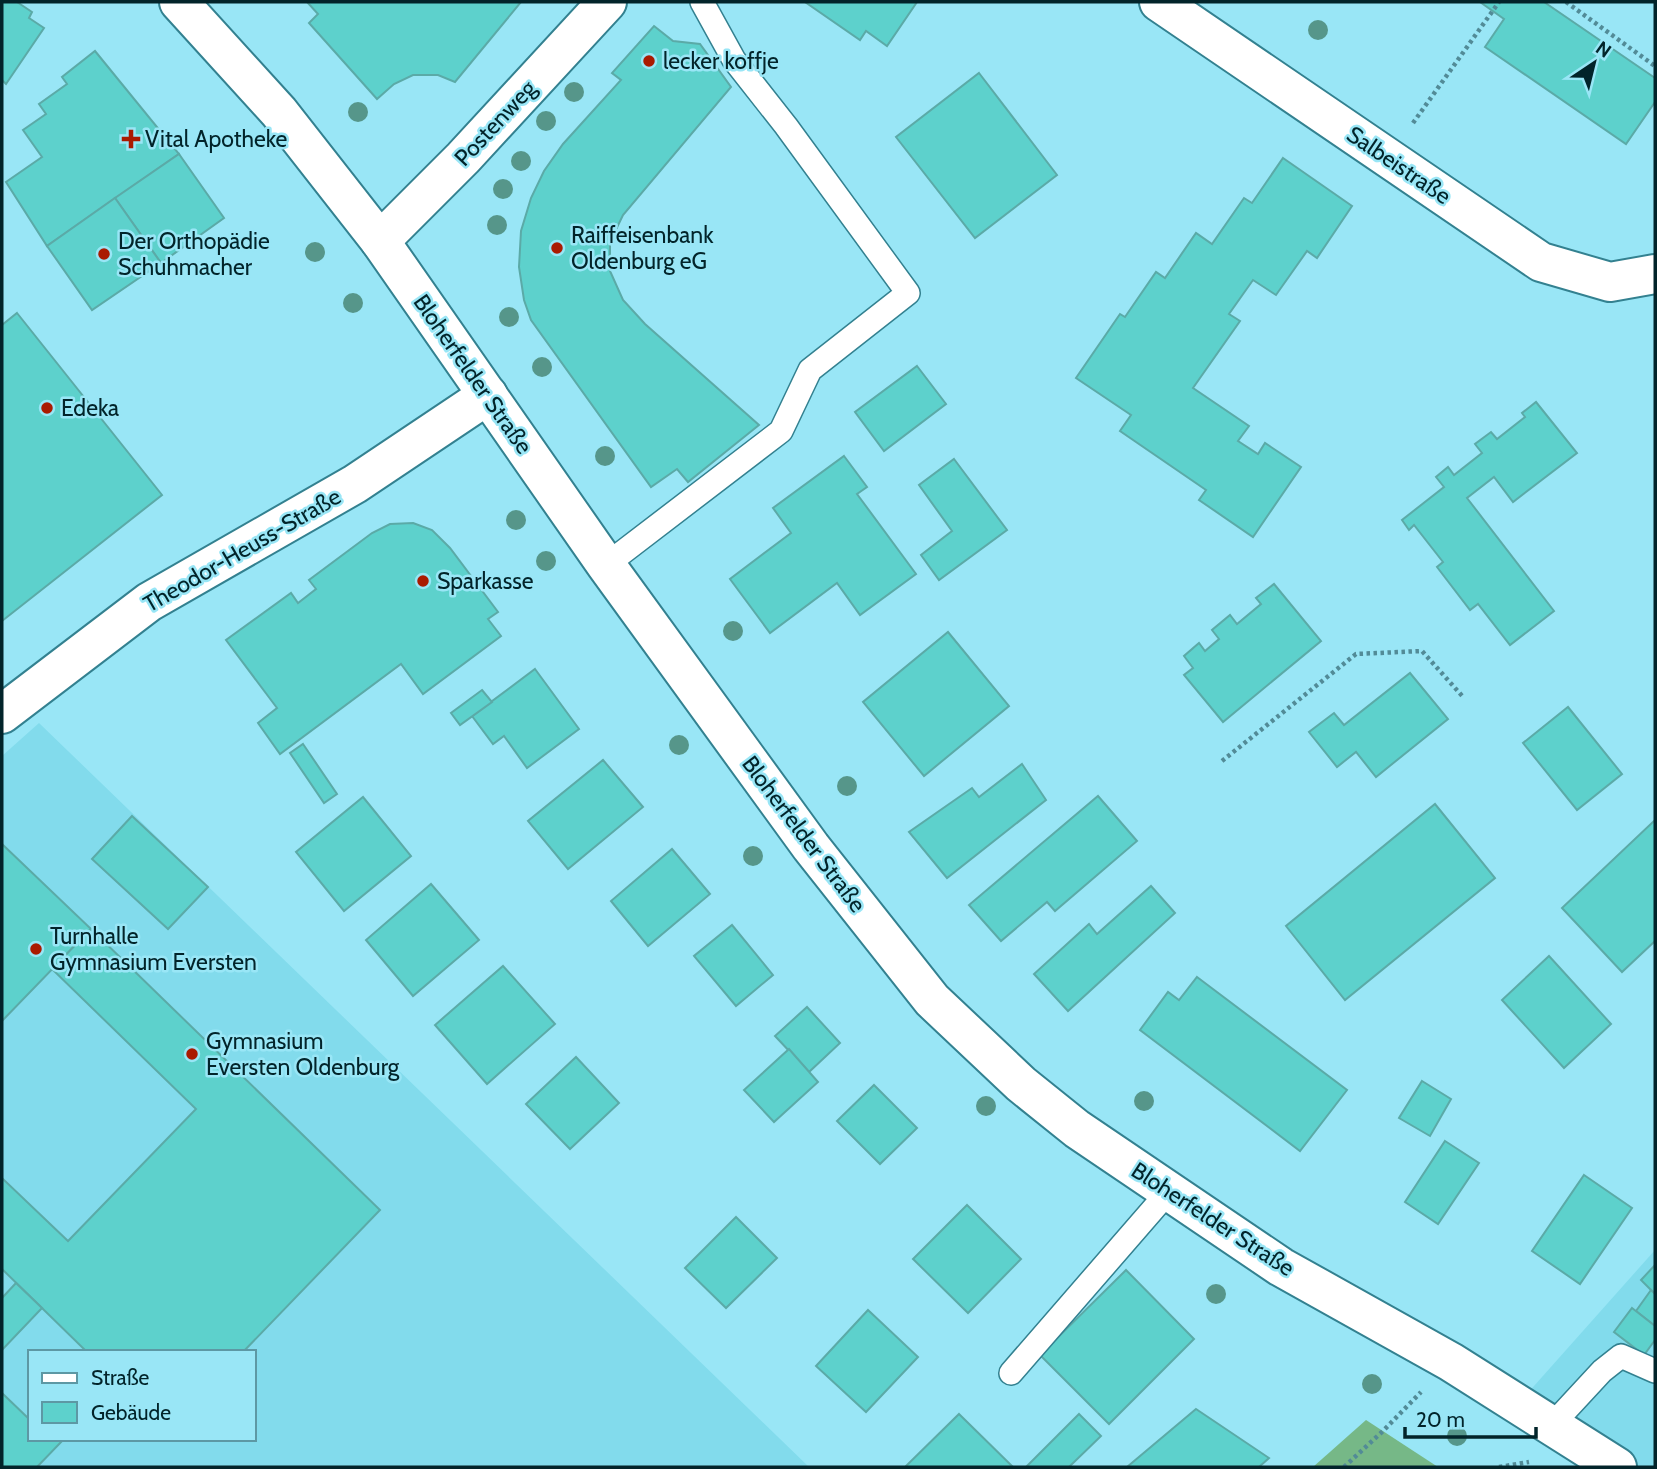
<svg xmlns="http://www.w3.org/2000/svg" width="1657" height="1469" font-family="Cabin,sans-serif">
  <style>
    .built { fill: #82dbec; fill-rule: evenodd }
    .green { fill: #76b887 }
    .building { fill: #5dd1cc; stroke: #5baaa7; stroke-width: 2 }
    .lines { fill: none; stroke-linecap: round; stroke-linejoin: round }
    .service-casing { stroke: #338190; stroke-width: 26 }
    .minor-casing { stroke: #338190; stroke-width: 42 }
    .tertiary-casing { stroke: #338190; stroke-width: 42 }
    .path { stroke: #528b97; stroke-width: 4.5; stroke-dasharray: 3.5 3.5; stroke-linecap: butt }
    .service { stroke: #fff; stroke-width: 23 }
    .minor { stroke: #fff; stroke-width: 38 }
    .tertiary { stroke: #fff; stroke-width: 38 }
    .tree { fill: #56968a }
    .poi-dot { fill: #aa1a01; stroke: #99e6f6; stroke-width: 2.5 }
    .labels { text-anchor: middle; stroke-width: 5; stroke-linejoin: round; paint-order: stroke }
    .poi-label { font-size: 23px; fill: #02242a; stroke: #99e6f6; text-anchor: start }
    .street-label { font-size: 23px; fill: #02242a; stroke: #99e6f6 }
  </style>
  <rect width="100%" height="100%" fill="#99e6f6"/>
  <!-- built -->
  <g class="built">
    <path d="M 39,723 L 809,1467 L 2,1467 L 2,756 ZM 30,1352 L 254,1352 L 254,1439 L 30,1439 Z"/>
    <path d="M 1655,1250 L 1655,1467 L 1617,1467 L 1518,1404 Z"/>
  </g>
  <!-- green -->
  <path class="green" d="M 1366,1420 L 1438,1467 L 1313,1467 Z"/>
  <!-- building -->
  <g class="building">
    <path d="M 2,2 L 17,2 L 32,12 L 29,18 L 44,28 L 6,84 L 2,80 Z"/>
    <path d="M 307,2 L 521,2 L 455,82 L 438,75 L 413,75 L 394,84 L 377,99 L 309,23 L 318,14 Z"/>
    <path d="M 805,2 L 917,2 L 887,46 L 866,31 L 860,40 Z"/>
    <path d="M 1480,2 L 1544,2 L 1655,78 L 1655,102 L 1626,144 L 1485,47 L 1504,19 Z"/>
    <path d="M 654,26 L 673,41 L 700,44 L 731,87 L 623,215 L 610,242 L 610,271 L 623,300 L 645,324 L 759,425 L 688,482 L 677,469 L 651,487 L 531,320 L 524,300 L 519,267 L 521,231 L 531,198 L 544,171 L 563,144 L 621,80 L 612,73 Z"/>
    <path d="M 95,51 L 179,154 L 47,246 L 6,182 L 42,157 L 23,130 L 46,114 L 39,104 L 67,84 L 62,77 Z"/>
    <path d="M 979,73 L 1057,175 L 975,238 L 896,137 Z"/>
    <path d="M 179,154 L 224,218 L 161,263 L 115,198 Z"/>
    <path d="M 1283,158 L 1352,206 L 1317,258 L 1307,251 L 1276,295 L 1253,280 L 1229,314 L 1240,321 L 1193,388 L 1249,426 L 1238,441 L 1258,454 L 1265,443 L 1301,467 L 1253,537 L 1199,500 L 1206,490 L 1120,431 L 1131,415 L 1076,378 L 1120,314 L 1125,317 L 1156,272 L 1165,278 L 1196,233 L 1212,244 L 1244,198 L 1252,203 Z"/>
    <path d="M 115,198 L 161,263 L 92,310 L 47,246 Z"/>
    <path d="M 17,313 L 162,495 L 2,621 L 2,325 Z"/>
    <path d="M 917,366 L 946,404 L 884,451 L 855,412 Z"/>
    <path d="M 1536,402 L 1577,453 L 1513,502 L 1494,477 L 1467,498 L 1554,611 L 1510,645 L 1478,604 L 1470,610 L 1437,567 L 1443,562 L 1414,525 L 1409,530 L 1402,520 L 1444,487 L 1436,477 L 1448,467 L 1454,475 L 1482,453 L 1475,444 L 1491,432 L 1497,439 L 1525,417 L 1522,413 Z"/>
    <path d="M 844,456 L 867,487 L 857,494 L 916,574 L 860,615 L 837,583 L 770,633 L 730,579 L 791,533 L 773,508 Z"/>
    <path d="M 954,459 L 1007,530 L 939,580 L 921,555 L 952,531 L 919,485 Z"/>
    <path d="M 413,523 L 432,530 L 450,548 L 498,612 L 488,619 L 501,636 L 423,694 L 401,664 L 280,754 L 258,723 L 277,708 L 226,640 L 291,593 L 298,603 L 316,589 L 309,580 L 372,533 L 390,524 Z"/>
    <path d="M 1274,584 L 1321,641 L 1223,722 L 1184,675 L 1193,668 L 1184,656 L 1199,643 L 1205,651 L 1219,639 L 1212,630 L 1230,615 L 1237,624 L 1261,604 L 1256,598 Z"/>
    <path d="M 948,632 L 1009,706 L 924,776 L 863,702 Z"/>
    <path d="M 535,669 L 579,729 L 527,768 L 504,736 L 493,744 L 472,716 Z"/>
    <path d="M 1410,673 L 1448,719 L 1376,777 L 1356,752 L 1337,767 L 1309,732 L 1334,713 L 1344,725 Z"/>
    <path d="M 482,690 L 492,702 L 460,725 L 451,713 Z"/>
    <path d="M 1568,707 L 1622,774 L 1577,810 L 1523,743 Z"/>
    <path d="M 303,744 L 337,794 L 324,803 L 290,753 Z"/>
    <path d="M 603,760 L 643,807 L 568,869 L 528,821 Z"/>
    <path d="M 1022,764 L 1046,800 L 947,878 L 909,832 L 972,788 L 979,797 Z"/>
    <path d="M 1098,796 L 1137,841 L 1055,911 L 1047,902 L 1001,941 L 969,905 Z"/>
    <path d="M 363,797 L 411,856 L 344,911 L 296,852 Z"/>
    <path d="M 1435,804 L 1495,878 L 1345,1000 L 1286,926 Z"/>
    <path d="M 132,816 L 208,887 L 168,929 L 92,859 Z"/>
    <path d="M 1655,820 L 1655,941 L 1622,972 L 1562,908 Z"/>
    <path d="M 2,844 L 91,929 L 2,1021 Z"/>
    <path d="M 672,849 L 710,894 L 648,946 L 611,901 Z"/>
    <path d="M 431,884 L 479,940 L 413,996 L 366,940 Z"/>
    <path d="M 1151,886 L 1175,913 L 1068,1011 L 1034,974 L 1089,924 L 1097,934 Z"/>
    <path d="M 732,925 L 773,975 L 736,1006 L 694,956 Z"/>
    <path d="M 91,929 L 380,1210 L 243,1352 L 87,1352 L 2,1269 L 2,1178 L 68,1241 L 196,1109 L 52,969 Z"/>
    <path d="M 1549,956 L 1611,1024 L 1564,1068 L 1502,1000 Z"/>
    <path d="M 503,966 L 555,1024 L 487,1084 L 435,1025 Z"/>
    <path d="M 1197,977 L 1347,1090 L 1300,1151 L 1140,1030 L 1168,992 L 1179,1000 Z"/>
    <path d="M 807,1007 L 840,1043 L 809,1072 L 775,1036 Z"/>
    <path d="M 789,1049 L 818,1082 L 774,1122 L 744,1090 Z"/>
    <path d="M 576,1057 L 619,1103 L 570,1149 L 526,1104 Z"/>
    <path d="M 1422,1081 L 1451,1099 L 1430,1136 L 1399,1118 Z"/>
    <path d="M 874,1085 L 917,1128 L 880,1164 L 837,1121 Z"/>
    <path d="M 1445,1141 L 1479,1163 L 1438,1224 L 1405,1202 Z"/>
    <path d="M 1584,1175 L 1632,1208 L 1580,1284 L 1532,1251 Z"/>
    <path d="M 967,1205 L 1021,1259 L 968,1313 L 913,1259 Z"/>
    <path d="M 736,1217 L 777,1258 L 726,1308 L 685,1268 Z"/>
    <path d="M 1655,1265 L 1655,1294 L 1641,1280 Z"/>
    <path d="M 1126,1270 L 1194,1339 L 1109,1424 L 1040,1355 Z"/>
    <path d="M 16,1283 L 42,1308 L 2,1350 L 2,1298 Z"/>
    <path d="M 1651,1290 L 1655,1294 L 1655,1326 L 1636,1311 Z"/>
    <path d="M 1632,1308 L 1655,1326 L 1655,1340 L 1644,1355 L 1614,1332 Z"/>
    <path d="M 868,1310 L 918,1357 L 866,1412 L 816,1366 Z"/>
    <path d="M 2,1393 L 30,1420 L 30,1439 L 64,1439 L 37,1467 L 2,1467 Z"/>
    <path d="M 1196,1409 L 1269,1458 L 1259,1467 L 1127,1467 Z"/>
    <path d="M 959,1414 L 1013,1467 L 905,1467 Z"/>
    <path d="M 1079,1414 L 1101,1436 L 1069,1467 L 1026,1467 Z"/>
  </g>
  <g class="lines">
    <defs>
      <g id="service">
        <path d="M 606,565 L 781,431 L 810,370 L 908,293 L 786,126 L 734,60 L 702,2"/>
        <path d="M 1011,1373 L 1169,1191"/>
        <path d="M 1552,1425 L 1602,1371 L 1621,1356 L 1655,1371"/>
      </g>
      <g id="minor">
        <path d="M 1159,2 L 1541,262 L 1610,282 L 1655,274"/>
        <path d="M 380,241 L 463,158 L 607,2"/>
        <path d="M 2,714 L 149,602 L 355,484 L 488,395"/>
      </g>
      <path id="tertiary" d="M 179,2 L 279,112 L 380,241 L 606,565 L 811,847 L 932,1000 L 1021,1084 L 1077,1129 L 1281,1267 L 1451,1362 L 1617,1467"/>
    </defs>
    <!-- service casing -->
    <use href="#service" class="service-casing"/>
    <!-- minor casing -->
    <use href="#minor" class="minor-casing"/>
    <!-- tertiary casing -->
    <use href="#tertiary" class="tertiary-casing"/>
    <!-- path -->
    <g class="path">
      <path d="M 1566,2 L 1655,66"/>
      <path d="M 1413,123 L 1499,2"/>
      <path d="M 1222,761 L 1356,654 L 1422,651 L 1464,698"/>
      <path d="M 1344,1467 L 1384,1430 L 1421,1392"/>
      <path d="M 1499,1467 L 1529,1462"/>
    </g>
    <!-- service -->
    <use href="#service" class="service"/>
    <!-- minor -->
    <use href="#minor" class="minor"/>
    <!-- tertiary -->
    <use href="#tertiary" class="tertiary"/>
  </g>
  <!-- trees -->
  <g class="tree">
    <circle cx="1318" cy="30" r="10"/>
    <circle cx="574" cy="92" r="10"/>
    <circle cx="358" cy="112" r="10"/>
    <circle cx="546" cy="121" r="10"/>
    <circle cx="521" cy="161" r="10"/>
    <circle cx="503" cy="189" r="10"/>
    <circle cx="497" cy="225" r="10"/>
    <circle cx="315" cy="252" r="10"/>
    <circle cx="353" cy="303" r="10"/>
    <circle cx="509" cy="317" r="10"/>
    <circle cx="542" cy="367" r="10"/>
    <circle cx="605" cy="456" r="10"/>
    <circle cx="516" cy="520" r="10"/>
    <circle cx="546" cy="561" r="10"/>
    <circle cx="733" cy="631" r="10"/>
    <circle cx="679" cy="745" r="10"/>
    <circle cx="847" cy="786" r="10"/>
    <circle cx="753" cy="856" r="10"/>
    <circle cx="1144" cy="1101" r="10"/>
    <circle cx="986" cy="1106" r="10"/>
    <circle cx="1216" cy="1294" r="10"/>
    <circle cx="1372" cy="1384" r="10"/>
    <circle cx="1457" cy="1436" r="10"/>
  </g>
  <!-- markers -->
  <g class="poi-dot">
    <circle cx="649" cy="61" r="7"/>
    <path d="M127.5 128.5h7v7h7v7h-7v7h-7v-7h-7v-7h7z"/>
    <circle cx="557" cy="248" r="7"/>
    <circle cx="104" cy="254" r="7"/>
    <circle cx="47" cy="408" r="7"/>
    <circle cx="423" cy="581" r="7"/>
    <circle cx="36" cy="949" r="7"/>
    <circle cx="192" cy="1054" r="7"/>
  </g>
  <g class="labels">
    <!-- poi labels -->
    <g class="poi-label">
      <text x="663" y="69">lecker koffje</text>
      <text x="145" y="147">Vital Apotheke</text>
      <text x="571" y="243">Raiffeisenbank<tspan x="571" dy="26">Oldenburg eG</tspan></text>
      <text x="118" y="249">Der Orthopädie<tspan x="118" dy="26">Schuhmacher</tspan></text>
      <text x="61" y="416">Edeka</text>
      <text x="437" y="589">Sparkasse</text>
      <text x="50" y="944">Turnhalle<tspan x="50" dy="26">Gymnasium Eversten</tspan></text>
      <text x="206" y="1049">Gymnasium<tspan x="206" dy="26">Eversten Oldenburg</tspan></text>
    </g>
    <!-- street labels -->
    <g class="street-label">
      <text transform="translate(495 123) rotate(-47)" y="8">Postenweg</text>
      <text transform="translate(1399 165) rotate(34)" y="8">Salbeistraße</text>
      <text transform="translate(473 374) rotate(55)" y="8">Bloherfelder Straße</text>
      <text transform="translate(242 550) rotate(-30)" y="8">Theodor-Heuss-Straße</text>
      <text transform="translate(804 834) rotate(53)" y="8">Bloherfelder Straße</text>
      <text transform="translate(1213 1219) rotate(33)" y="8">Bloherfelder Straße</text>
    </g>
  </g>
  <!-- border -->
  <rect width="1657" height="1469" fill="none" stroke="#02242a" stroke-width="7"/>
  <!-- legend -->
  <rect x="28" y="1350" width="228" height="91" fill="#99e6f6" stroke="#5d98a4" stroke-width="2"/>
  <rect x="42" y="1373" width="35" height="10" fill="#ffffff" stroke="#5d98a4" stroke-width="2"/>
  <text x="91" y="1385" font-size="21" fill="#02242a">Straße</text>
  <rect x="42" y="1402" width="35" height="21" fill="#5dd1cc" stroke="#5d98a4" stroke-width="2"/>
  <text x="91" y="1420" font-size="21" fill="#02242a">Gebäude</text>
  <!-- north arrow -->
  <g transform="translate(1594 63) rotate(35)" stroke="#99e6f6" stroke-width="5" paint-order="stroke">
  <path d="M0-5L12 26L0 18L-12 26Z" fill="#02242a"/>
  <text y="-10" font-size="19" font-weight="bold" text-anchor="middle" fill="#02242a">N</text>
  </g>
  <!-- scale -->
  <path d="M1405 1427v10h131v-10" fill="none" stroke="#02242a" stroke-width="3.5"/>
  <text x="1416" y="1427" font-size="21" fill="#02242a" stroke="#99e6f6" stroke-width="5" paint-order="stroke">20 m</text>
</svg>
